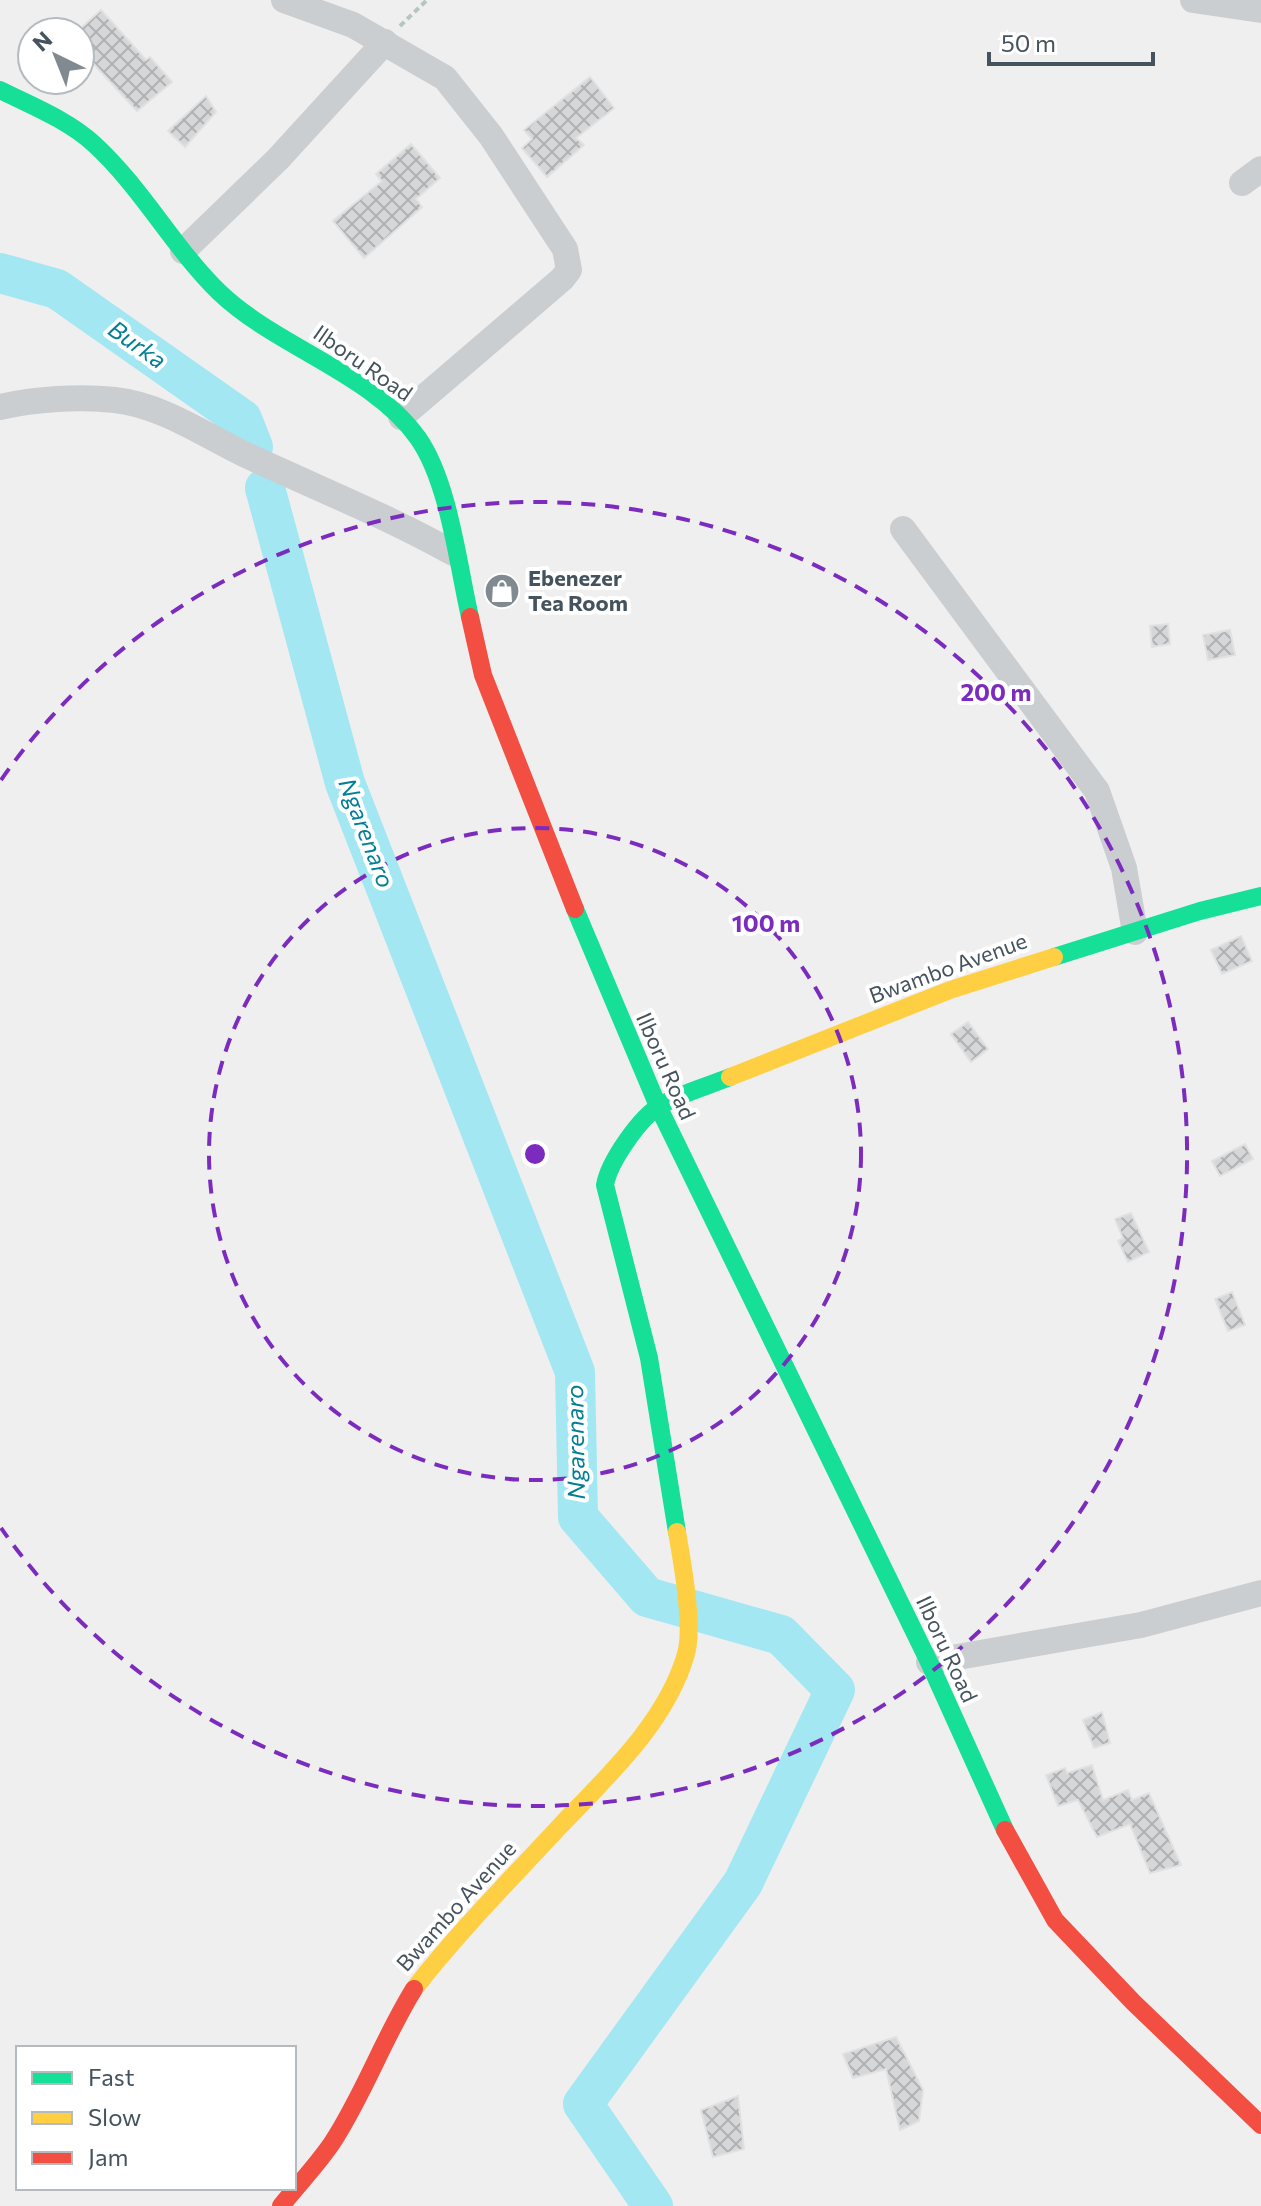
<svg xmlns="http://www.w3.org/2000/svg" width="1261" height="2206" font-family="Commissioner,sans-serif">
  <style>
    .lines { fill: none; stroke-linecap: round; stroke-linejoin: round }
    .river { stroke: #a2e7f2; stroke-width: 40 }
    .building { fill: url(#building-cross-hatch); stroke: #e1e1e2; stroke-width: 2 }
    .path { stroke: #b7c5c0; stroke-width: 4; stroke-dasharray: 6 4; stroke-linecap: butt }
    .street { stroke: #cbced0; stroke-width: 26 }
    .fast { stroke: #16e098; stroke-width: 18 }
    .slow { stroke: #ffcf43; stroke-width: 18 }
    .jam { stroke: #f24e42; stroke-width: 18 }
    .ring { fill: none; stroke: #7b2cbf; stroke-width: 4; stroke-dasharray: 14 10 }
    .labels { text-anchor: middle; stroke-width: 8; stroke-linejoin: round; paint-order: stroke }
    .street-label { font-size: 22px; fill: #44535d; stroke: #fff }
    .poi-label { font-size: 22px; font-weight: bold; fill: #44535d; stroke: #fff; text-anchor: start }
    .water-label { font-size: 24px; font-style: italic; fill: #037f94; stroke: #fff }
    .centre { fill: #7b2cbf; stroke: #fff; stroke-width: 4 }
    .ring-label { font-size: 24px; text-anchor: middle; font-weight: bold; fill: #7b2cbf; stroke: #fff; stroke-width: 8; stroke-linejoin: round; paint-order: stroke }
  </style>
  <defs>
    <pattern id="building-cross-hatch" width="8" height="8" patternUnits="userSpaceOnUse" patternTransform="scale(2)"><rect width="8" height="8" fill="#d6d7d9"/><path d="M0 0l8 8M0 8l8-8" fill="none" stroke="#afb1b3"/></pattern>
  </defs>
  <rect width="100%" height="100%" fill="#f0efef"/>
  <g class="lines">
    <!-- river -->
    <g class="river">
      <path d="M 0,273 L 57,289 L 242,419 L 253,447"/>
      <path d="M 265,488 L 345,783 L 575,1372 L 578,1517 L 647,1597 L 781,1635 L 835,1690 L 743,1883 L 583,2104 L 653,2206"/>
    </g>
  </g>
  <!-- building -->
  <g class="building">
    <path d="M 101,10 L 146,60 L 150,57 L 172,82 L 137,111 L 80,49 L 80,29 Z"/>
    <path d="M 590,77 L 614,108 L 576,138 L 584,145 L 547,177 L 522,148 L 532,139 L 524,130 Z"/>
    <path d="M 206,96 L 216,112 L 185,147 L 168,131 Z"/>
    <path d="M 411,144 L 440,178 L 416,199 L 422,207 L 364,258 L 333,221 L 382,181 L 376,174 Z"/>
    <path d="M 1168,624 L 1170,644 L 1152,647 L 1150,626 Z"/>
    <path d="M 1230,630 L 1235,655 L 1208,660 L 1203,635 Z"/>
    <path d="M 1241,936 L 1252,961 L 1222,974 L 1211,950 Z"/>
    <path d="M 968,1022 L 988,1049 L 971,1062 L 951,1034 Z"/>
    <path d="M 1245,1144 L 1253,1159 L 1220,1176 L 1212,1161 Z"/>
    <path d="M 1131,1213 L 1149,1252 L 1128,1262 L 1118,1241 L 1123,1238 L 1115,1219 Z"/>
    <path d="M 1232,1292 L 1245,1325 L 1228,1331 L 1215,1299 Z"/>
    <path d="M 1102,1712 L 1110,1743 L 1094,1748 L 1083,1720 Z"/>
    <path d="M 1092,1765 L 1103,1800 L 1128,1790 L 1132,1800 L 1149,1793 L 1181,1865 L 1150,1873 L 1130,1824 L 1097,1837 L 1078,1800 L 1058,1806 L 1046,1775 L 1065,1768 L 1067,1773 Z"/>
    <path d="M 896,2037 L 923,2090 L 919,2121 L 900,2130 L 886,2069 L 853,2078 L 843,2054 Z"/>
    <path d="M 738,2096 L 744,2149 L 713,2157 L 701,2110 Z"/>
  </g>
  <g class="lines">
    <!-- path -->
    <path class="path" d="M 400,26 L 427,0"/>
    <!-- street -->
    <g class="street">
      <path d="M 284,0 L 353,25 L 445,78 L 491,136 L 565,249 L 569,270 L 562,279 L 401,417"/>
      <path d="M 1193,0 L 1261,10"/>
      <path d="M 1242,183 L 1261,169"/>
      <path d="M 183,251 L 278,159 L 385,42"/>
      <path d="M 0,407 C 35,399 79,396 115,400 C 161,405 203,434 244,454 C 314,487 385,515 453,553"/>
      <path d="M 903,529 L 1097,791 L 1124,868 L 1135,932"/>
      <path d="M 929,1662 L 1141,1625 L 1261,1593"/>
    </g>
    <!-- fast -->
    <g class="fast">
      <path d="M 0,90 C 32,106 68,120 94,144 C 142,188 173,247 219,292 C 276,347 372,373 418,438 C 449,482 458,565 470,617"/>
      <path d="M 575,909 L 658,1106 L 929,1662 L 1005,1830"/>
      <path d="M 1054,957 L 1200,911 L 1261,896"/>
      <path d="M 677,1532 L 649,1358 L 605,1185 C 609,1162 640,1117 661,1105 C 682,1093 708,1086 730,1077"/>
    </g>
    <!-- slow -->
    <g class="slow">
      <path d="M 730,1077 L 950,990 L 1054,957"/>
      <path d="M 414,1989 C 459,1931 511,1879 561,1825 C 608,1776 667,1721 686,1654 C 694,1626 682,1561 677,1532"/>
    </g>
    <!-- jam -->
    <g class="jam">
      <path d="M 470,617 L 483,675 L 575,909"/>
      <path d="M 1005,1830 L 1055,1920 L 1133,2002 L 1261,2125"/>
      <path d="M 281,2206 C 298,2185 317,2165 332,2143 C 364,2094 383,2039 414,1989"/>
    </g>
  </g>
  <!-- distance rings -->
  <g class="ring">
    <circle cx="535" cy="1154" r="326"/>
    <path d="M1 780A652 652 0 1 1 1 1528"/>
  </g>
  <!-- icons -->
  <defs>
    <symbol id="shop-disc" viewBox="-11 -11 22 22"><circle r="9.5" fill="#808a90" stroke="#fff"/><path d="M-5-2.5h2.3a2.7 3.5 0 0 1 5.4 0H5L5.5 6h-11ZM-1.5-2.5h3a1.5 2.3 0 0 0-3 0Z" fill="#fff"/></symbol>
  </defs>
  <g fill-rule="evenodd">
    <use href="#shop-disc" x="482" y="571" width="40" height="40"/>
  </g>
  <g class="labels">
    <!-- street labels -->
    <g class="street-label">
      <text transform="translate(363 363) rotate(35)" y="8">Ilboru Road</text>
      <text transform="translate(948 968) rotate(-20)" y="8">Bwambo Avenue</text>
      <text transform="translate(666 1066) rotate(66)" y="8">Ilboru Road</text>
      <text transform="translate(947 1649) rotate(65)" y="8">Ilboru Road</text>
      <text transform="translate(456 1906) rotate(-48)" y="8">Bwambo Avenue</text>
    </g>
    <!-- poi labels -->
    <g class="poi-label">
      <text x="528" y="586">Ebenezer<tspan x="528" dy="25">Tea Room</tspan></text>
    </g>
    <!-- water labels -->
    <g class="water-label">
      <text transform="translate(137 345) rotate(35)" y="8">Burka</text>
      <text transform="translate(366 833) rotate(69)" y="8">Ngarenaro</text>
      <text transform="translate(576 1442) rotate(-91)" y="8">Ngarenaro</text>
    </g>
  </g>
  <circle cx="535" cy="1154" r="12" class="centre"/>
  <g class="ring-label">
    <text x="996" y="701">200 m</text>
    <text x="766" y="932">100 m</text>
  </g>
  <!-- legend -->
  <rect x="16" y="2046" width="280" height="144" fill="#ffffff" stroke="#b4babe" stroke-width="2"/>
  <rect x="32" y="2072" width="40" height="12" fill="#16e098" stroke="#b4babe" stroke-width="2"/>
  <text x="88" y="2086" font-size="24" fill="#44535d">Fast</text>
  <rect x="32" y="2112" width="40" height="12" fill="#ffcf43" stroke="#b4babe" stroke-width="2"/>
  <text x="88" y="2126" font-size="24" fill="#44535d">Slow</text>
  <rect x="32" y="2152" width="40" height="12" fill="#f24e42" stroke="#b4babe" stroke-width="2"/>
  <text x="88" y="2166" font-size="24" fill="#44535d">Jam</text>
  <!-- north arrow -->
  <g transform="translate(56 56) rotate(317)"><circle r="38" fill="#ffffff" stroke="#b4babe" stroke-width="2"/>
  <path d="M0-6L14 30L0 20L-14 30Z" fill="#808a90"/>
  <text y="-12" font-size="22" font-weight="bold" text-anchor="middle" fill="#44535d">N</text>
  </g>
  <!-- scale -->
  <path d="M989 52v12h164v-12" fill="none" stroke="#44535d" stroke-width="4"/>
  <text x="1001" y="52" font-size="24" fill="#44535d" stroke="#ffffff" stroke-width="6" paint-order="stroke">50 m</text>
</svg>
